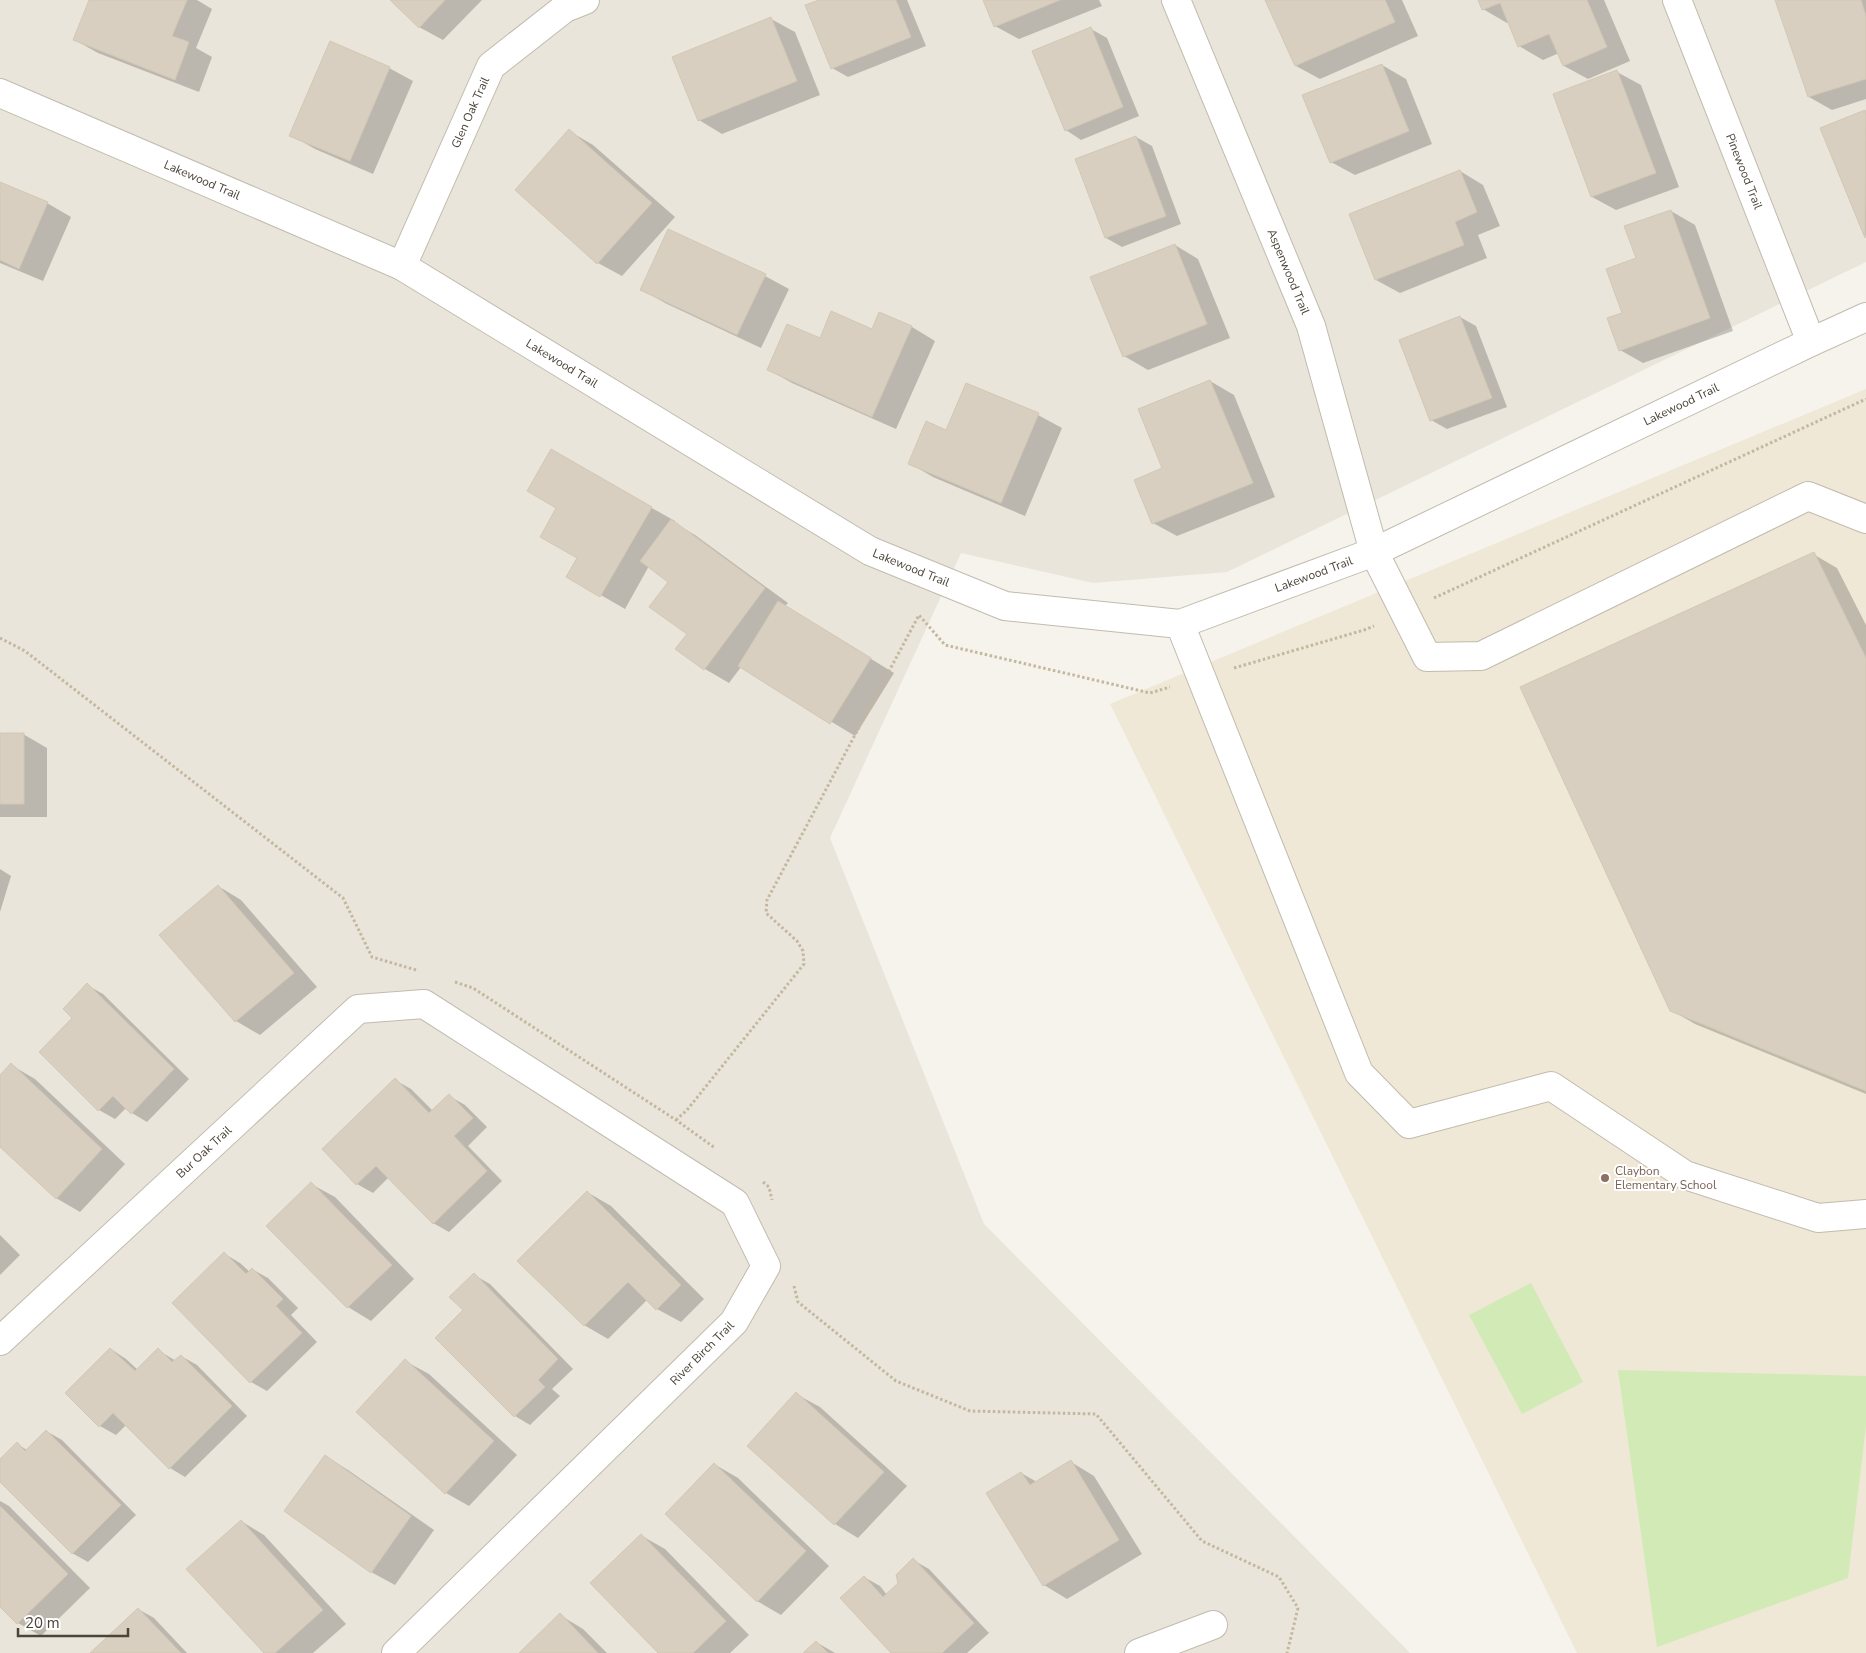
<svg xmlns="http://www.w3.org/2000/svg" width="1866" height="1653" font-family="'Nunito Sans',sans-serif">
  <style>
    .residential { fill: #eae5da }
    .education { fill: #efe8d6 }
    .green { fill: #d2eab5 }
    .shadow { fill: #0003 }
    .building { fill: #d8cfc1; stroke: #d3c7b4 }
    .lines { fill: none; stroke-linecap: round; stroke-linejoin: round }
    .minor-casing { stroke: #c2bbae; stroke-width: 30 }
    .path { stroke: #c4b79f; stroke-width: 3; stroke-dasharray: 2.5 2.5; stroke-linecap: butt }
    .minor { stroke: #fff; stroke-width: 28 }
    .education-dot { fill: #8d6e63; stroke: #fff; stroke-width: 2 }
    .labels { text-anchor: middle; stroke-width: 4; stroke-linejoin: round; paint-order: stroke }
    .street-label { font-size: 12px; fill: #4b4439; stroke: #fff }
    .education-label { font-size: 12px; fill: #785e54; stroke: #fff; text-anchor: start }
  </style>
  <rect width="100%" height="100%" fill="#f6f3ec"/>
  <!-- residential -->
  <path class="residential" d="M 0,0 L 1866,0 L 1866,262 L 1227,572 L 1093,583 L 961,553 L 830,838 L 984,1224 L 1410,1653 L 0,1653 Z"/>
  <!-- education -->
  <path class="education" d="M 1866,389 L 1866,1653 L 1577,1653 L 1110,704 Z"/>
  <!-- green -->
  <g class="green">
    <path d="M 1531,1283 L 1583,1382 L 1522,1414 L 1469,1315 Z"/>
    <path d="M 1618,1370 L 1866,1376 L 1866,1425 L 1848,1578 L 1657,1647 Z"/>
  </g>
  <!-- shadow -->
  <g class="shadow">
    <path d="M 90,0 L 197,0 L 212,9 L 196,48 L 212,57 L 199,92 L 98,53 L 75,40 Z"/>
    <path d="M 391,0 L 482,0 L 443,40 L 419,27 Z"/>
    <path d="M 822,0 L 907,0 L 926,46 L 848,77 L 832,68 Z"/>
    <path d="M 984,0 L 1099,0 L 1102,6 L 1019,39 L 995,26 Z"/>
    <path d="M 1267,0 L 1402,0 L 1418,36 L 1320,79 L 1296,66 Z"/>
    <path d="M 1479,0 L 1604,0 L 1630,61 L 1588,79 L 1564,66 L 1559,53 L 1543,60 L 1519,46 L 1509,22 L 1507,23 L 1483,9 Z"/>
    <path d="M 1777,0 L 1866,0 L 1866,99 L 1832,110 L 1809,97 Z"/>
    <path d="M 771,19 L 795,32 L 820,95 L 722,134 L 699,120 Z"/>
    <path d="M 1091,29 L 1107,38 L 1139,116 L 1081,140 L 1066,130 Z"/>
    <path d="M 1382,65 L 1406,79 L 1432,144 L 1355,175 L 1331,162 Z"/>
    <path d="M 389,68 L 413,81 L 373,174 L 315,149 L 291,135 Z"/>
    <path d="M 1617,72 L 1641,85 L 1679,187 L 1616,210 L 1592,197 L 1555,95 Z"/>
    <path d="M 1865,112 L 1866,113 L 1866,237 L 1822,129 Z"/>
    <path d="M 569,131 L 593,145 L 675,217 L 622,276 L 598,263 L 516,190 Z"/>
    <path d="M 1136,137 L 1152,146 L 1181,224 L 1122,247 L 1106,238 Z"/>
    <path d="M 1460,171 L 1483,185 L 1500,226 L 1478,235 L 1487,258 L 1400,293 L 1376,280 L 1350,215 Z"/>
    <path d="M 0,183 L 47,203 L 71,217 L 43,281 L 0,263 Z"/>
    <path d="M 1671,211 L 1695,225 L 1733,331 L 1643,363 L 1620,350 L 1624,313 L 1638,259 Z"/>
    <path d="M 1175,245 L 1198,259 L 1230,338 L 1148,370 L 1124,356 Z"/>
    <path d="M 765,276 L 789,289 L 761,348 L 665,303 L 641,289 Z"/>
    <path d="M 880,314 L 912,327 L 935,341 L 896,429 L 792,383 L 769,370 L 820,340 L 872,331 Z"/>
    <path d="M 1460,317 L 1476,326 L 1507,407 L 1447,429 L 1431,420 Z"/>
    <path d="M 1210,381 L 1234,395 L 1275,497 L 1177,536 L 1153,523 L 1164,469 Z"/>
    <path d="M 1038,415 L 1062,428 L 1025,516 L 933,477 L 909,463 L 947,431 Z"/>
    <path d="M 551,451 L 675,521 L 674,523 L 695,535 L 788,603 L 785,606 L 894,673 L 855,736 L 741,667 L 729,683 L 705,669 L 677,649 L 688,634 L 670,581 L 649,566 L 625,609 L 568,576 L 578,558 L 558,507 Z"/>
    <path d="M 1813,554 L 1837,568 L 1866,625 L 1866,1094 L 1695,1024 L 1671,1010 Z"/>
    <path d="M 0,734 L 23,734 L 47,748 L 47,817 L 0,817 Z"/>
    <path d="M 0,869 L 11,876 L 0,912 Z"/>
    <path d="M 218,886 L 241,900 L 317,987 L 260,1035 L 236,1021 L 161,935 Z"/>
    <path d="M 87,985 L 103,994 L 189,1079 L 147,1122 L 132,1113 L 126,1108 L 115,1119 L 99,1110 L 40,1052 L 74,1018 Z"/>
    <path d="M 11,1065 L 35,1079 L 125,1164 L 80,1212 L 56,1198 L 0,1146 L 0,1077 Z"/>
    <path d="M 395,1080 L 411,1089 L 433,1111 L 449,1096 L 465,1105 L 487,1127 L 468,1146 L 502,1181 L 449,1232 L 433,1223 L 389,1177 L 373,1193 L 357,1184 Z"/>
    <path d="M 311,1184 L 335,1197 L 414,1279 L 371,1321 L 348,1307 Z"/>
    <path d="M 587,1192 L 611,1206 L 704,1299 L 681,1322 L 657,1309 L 648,1299 L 608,1339 L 584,1325 Z"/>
    <path d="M 0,1235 L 20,1255 L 0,1275 Z"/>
    <path d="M 225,1254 L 240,1263 L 250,1272 L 252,1269 L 268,1278 L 298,1308 L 291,1315 L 317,1342 L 267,1391 L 251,1382 L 174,1303 Z"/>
    <path d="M 474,1275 L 490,1284 L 573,1369 L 552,1389 L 560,1396 L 530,1425 L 515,1416 L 465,1310 Z"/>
    <path d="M 111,1349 L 126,1359 L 138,1370 L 158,1350 L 176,1361 L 181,1356 L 197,1365 L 247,1416 L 185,1477 L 170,1468 L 126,1425 L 116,1435 L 100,1426 Z"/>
    <path d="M 405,1361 L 429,1374 L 517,1455 L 469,1506 L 446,1493 Z"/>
    <path d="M 796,1394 L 820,1407 L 907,1486 L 858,1538 L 835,1524 L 748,1446 Z"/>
    <path d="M 46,1431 L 62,1440 L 136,1515 L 88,1562 L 72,1553 L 0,1480 L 0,1461 L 17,1444 L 27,1450 Z"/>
    <path d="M 325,1456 L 348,1470 L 434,1530 L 395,1585 L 371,1572 Z"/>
    <path d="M 1071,1462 L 1094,1476 L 1142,1554 L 1067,1599 L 1044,1585 L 1021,1473 L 1037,1482 Z"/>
    <path d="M 714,1464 L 738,1478 L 829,1566 L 781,1615 L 757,1601 Z"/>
    <path d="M 0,1501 L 9,1506 L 90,1588 L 41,1636 L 18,1623 L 0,1605 Z"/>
    <path d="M 241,1521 L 264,1535 L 346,1624 L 313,1653 L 265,1653 Z"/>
    <path d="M 642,1536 L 665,1549 L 749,1635 L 730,1653 L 660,1653 Z"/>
    <path d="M 913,1560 L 929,1569 L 989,1633 L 967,1653 L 893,1653 L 864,1577 L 880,1586 L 887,1595 L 899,1583 Z"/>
    <path d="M 138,1609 L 154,1618 L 187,1653 L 92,1653 Z"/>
    <path d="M 560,1615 L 583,1629 L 607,1653 L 521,1653 Z"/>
    <path d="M 816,1642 L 835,1653 L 805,1653 Z"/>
  </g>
  <!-- building -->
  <g class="building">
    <path d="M 89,0 L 187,0 L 172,36 L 189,42 L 175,80 L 73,40 Z"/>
    <path d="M 390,0 L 445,0 L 419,28 Z"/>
    <path d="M 819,0 L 896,0 L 911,37 L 831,69 L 805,5 Z"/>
    <path d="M 983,0 L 1060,0 L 994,27 Z"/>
    <path d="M 1265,0 L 1385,0 L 1395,22 L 1295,66 Z"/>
    <path d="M 1478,0 L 1587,0 L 1607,47 L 1563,66 L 1549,34 L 1518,47 L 1500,3 L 1482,10 Z"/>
    <path d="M 1775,0 L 1861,0 L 1866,16 L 1866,79 L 1808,97 Z"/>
    <path d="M 771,17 L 797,81 L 698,121 L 672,57 Z"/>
    <path d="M 1091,27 L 1123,107 L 1065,131 L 1032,51 Z"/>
    <path d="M 330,41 L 390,67 L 350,161 L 289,136 Z"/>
    <path d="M 1382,64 L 1409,131 L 1330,163 L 1302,95 Z"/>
    <path d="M 1617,70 L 1656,173 L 1591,197 L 1553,94 Z"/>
    <path d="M 1865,110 L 1866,114 L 1865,238 L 1820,128 Z"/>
    <path d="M 569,129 L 652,203 L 597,264 L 515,190 Z"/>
    <path d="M 1136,136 L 1166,216 L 1105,238 L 1075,159 Z"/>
    <path d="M 1460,170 L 1477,212 L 1455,222 L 1464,245 L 1375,280 L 1349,214 Z"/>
    <path d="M 0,182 L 48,202 L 19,269 L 0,260 Z"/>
    <path d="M 1671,210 L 1710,318 L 1619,351 L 1607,318 L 1622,313 L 1606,269 L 1636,258 L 1624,226 Z"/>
    <path d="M 668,229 L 766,274 L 737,335 L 640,290 Z"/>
    <path d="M 1175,244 L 1207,324 L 1123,357 L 1090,277 Z"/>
    <path d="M 831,311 L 872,329 L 879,312 L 912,326 L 872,417 L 767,370 L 787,324 L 820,338 Z"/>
    <path d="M 1460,316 L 1492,398 L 1430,421 L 1399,340 Z"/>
    <path d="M 1210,380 L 1253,483 L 1152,524 L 1134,480 L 1162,468 L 1138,409 Z"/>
    <path d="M 966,383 L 1039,413 L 1001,503 L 908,464 L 926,421 L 946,430 Z"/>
    <path d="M 551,449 L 652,507 L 600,597 L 566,577 L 577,558 L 540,537 L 556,508 L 527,491 Z"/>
    <path d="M 671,519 L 765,588 L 704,670 L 675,649 L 687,634 L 649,607 L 668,582 L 640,561 Z"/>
    <path d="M 1814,552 L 1866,658 L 1866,1091 L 1670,1011 L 1520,687 Z"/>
    <path d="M 778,601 L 871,658 L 830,724 L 738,666 Z"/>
    <rect x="0" y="733" width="24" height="71"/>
    <path d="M 218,885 L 294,973 L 235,1022 L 159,935 Z"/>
    <path d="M 87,983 L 174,1069 L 131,1114 L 113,1096 L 98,1111 L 39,1052 L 72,1018 L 63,1009 Z"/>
    <path d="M 11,1063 L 102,1149 L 56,1199 L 0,1147 L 0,1075 Z"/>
    <path d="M 395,1078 L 429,1113 L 449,1094 L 473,1118 L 454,1136 L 487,1171 L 433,1224 L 376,1166 L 356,1185 L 322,1149 Z"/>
    <path d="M 311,1182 L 392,1265 L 347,1308 L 266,1226 Z"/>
    <path d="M 587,1191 L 681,1285 L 656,1310 L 628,1282 L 584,1326 L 517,1261 Z"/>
    <path d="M 224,1252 L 246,1274 L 252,1268 L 283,1299 L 276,1306 L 302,1333 L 250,1383 L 172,1303 Z"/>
    <path d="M 474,1273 L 558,1359 L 538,1380 L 545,1387 L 514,1417 L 435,1338 L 463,1310 L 449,1297 Z"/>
    <path d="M 110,1348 L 135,1371 L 158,1348 L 172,1362 L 181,1355 L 232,1406 L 169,1469 L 113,1413 L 99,1427 L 65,1393 Z"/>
    <path d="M 405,1359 L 494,1441 L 445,1494 L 356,1412 Z"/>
    <path d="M 796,1392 L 884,1472 L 834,1525 L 747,1446 Z"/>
    <path d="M 46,1430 L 121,1505 L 72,1554 L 0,1482 L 0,1459 L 17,1442 L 25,1451 Z"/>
    <path d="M 325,1455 L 411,1516 L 371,1573 L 284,1511 Z"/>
    <path d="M 1071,1460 L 1119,1540 L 1043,1586 L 986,1493 L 1021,1472 L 1030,1485 Z"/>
    <path d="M 714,1463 L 806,1551 L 757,1602 L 665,1514 Z"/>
    <path d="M 0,1506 L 68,1574 L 17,1624 L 0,1607 Z"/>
    <path d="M 241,1520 L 323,1610 L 275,1653 L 264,1653 L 186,1569 Z"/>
    <path d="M 641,1534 L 726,1621 L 693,1653 L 658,1653 L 590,1583 Z"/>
    <path d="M 913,1558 L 974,1623 L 942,1653 L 891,1653 L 840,1598 L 864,1576 L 883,1597 L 898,1583 L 896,1575 Z"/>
    <path d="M 138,1608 L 181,1653 L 90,1653 Z"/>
    <path d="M 560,1613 L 598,1653 L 519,1653 Z"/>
    <path d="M 816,1641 L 828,1653 L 803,1653 Z"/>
  </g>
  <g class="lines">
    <defs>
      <g id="minor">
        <path id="s1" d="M 1176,0 L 1311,326 L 1374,552 L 1427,657 L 1481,656 L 1808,496 L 1866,519"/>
        <path id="s2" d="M 1677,0 L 1811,342"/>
        <path id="s3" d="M 0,93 L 402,266 L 870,551 L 1005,606 L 1180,624 L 1374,552 L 1811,342 L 1866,317"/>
        <path id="s4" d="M 402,266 L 491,66 L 565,8 L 585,0"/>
        <path d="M 1180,624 L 1359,1073 L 1409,1124 L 1551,1086 L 1685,1175 L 1818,1218 L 1866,1214"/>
        <path id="s5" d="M 0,1341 L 358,1009 L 424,1004 L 735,1203 L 766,1266 L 734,1322 L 396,1653"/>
        <path d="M 1139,1653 L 1213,1625"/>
      </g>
    </defs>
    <!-- minor casing -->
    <use href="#minor" class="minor-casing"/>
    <!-- path -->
    <g class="path">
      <path d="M 1434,598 L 1866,399"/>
      <path d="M 0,638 L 25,651 L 343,898 L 372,957 L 416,970"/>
      <path d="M 1234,668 L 1364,630 L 1374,626"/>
      <path d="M 455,982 L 473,988 L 676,1120 L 715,1148"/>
      <path d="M 676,1120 L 687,1110 L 804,964 L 803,951 L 797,941 L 766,913 L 767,900 L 919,615 L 945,645 L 1150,693 L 1170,687"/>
      <path d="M 763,1182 L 769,1187 L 772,1200"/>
      <path d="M 794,1286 L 798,1302 L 896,1381 L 970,1411 L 1096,1414 L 1202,1541 L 1279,1577 L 1298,1608 L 1287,1653"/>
    </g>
    <!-- minor -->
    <use href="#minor" class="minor"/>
  </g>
  <!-- markers -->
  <circle class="education-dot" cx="1605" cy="1178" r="5"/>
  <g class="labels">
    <!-- street labels -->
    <g class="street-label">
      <text dy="4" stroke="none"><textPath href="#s4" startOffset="168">Glen Oak Trail</textPath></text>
      <text dy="4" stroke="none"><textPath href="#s2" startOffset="184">Pinewood Trail</textPath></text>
      <text dy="4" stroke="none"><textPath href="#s3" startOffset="220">Lakewood Trail</textPath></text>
      <text dy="4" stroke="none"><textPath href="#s1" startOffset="294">Aspenwood Trail</textPath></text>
      <text dy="4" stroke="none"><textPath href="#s3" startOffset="625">Lakewood Trail</textPath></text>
      <text dy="4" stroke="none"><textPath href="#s3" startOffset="1855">Lakewood Trail</textPath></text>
      <text dy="4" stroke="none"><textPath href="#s3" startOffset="1030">Lakewood Trail</textPath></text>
      <text dy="4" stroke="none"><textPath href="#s3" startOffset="1450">Lakewood Trail</textPath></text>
      <text dy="4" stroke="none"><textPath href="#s5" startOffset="278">Bur Oak Trail</textPath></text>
      <text transform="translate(702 1353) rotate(-45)" y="4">River Birch Trail</text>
    </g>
    <!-- education labels -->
    <g class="education-label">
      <text x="1615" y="1175">Claybon<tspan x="1615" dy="14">Elementary School</tspan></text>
    </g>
  </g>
  <!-- scale -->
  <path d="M18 1628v8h110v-8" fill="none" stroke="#4b4439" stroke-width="2.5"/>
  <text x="25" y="1628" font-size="15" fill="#4b4439" stroke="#ffffff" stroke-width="4" paint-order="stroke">20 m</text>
</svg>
